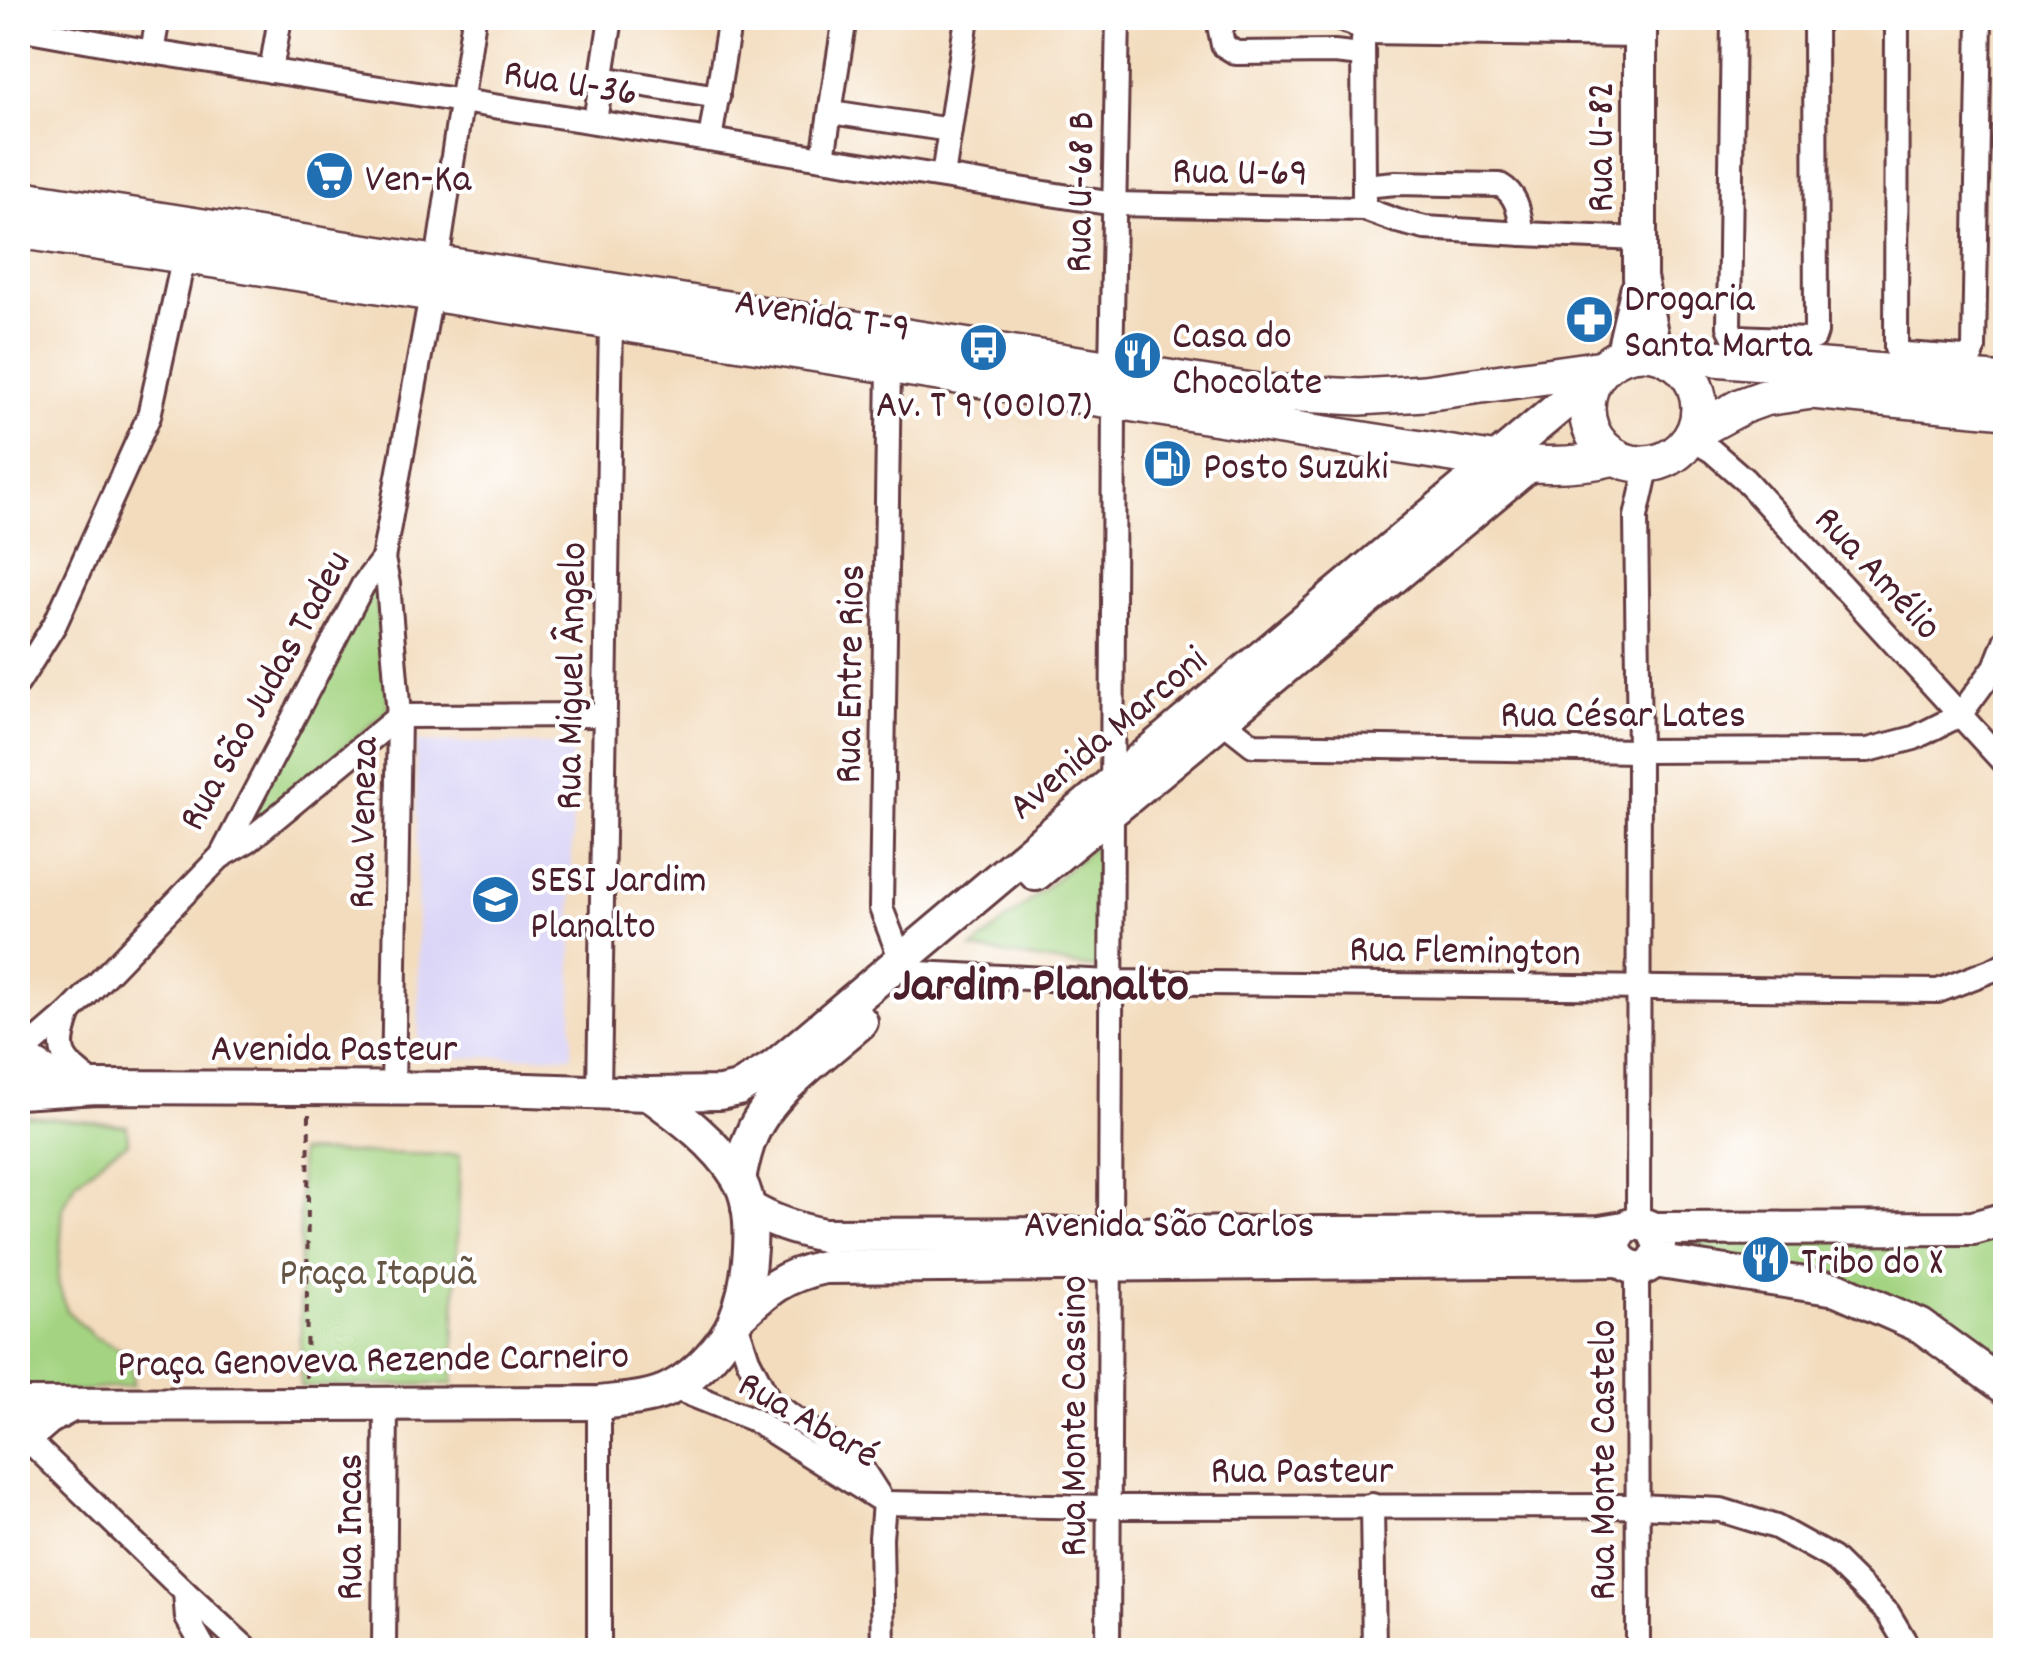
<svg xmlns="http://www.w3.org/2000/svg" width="2023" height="1668" font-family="Dekko,sans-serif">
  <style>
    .built { fill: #dbd6f7 }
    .green { fill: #a4d482; stroke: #777a56; stroke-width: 2.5 }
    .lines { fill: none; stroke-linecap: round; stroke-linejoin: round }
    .street-casing { stroke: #633b41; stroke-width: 28 }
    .secondary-casing { stroke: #633b41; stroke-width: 38 }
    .primary-casing { stroke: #633b41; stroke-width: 40 }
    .path { stroke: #633b41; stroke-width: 4; stroke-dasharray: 8 8; stroke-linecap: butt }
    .street { stroke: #fff; stroke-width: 22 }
    .secondary { stroke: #fff; stroke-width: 32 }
    .primary { stroke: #fff; stroke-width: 35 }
    .labels { text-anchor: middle; stroke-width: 8; stroke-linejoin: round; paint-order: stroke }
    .street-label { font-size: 40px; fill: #4a1f2b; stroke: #fff }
    .poi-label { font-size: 40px; fill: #4a1f2b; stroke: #fff; text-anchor: start }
    .park-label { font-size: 40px; fill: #655545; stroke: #fff }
    .district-label { font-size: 50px; font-weight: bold; fill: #4a1f2b; stroke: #fff }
  </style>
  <rect width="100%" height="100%" fill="#fff"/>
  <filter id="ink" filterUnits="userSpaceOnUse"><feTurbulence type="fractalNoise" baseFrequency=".01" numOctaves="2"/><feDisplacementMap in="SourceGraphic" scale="20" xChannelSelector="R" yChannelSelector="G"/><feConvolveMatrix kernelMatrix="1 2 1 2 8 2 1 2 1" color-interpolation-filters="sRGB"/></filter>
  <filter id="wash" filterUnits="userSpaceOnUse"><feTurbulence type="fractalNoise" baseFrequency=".0048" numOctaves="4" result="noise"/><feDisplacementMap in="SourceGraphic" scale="40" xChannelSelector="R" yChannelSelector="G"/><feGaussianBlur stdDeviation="2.25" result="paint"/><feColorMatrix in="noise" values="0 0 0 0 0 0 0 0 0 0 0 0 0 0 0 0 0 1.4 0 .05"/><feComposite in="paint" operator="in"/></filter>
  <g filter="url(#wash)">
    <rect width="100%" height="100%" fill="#f3dcbd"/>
    <!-- built -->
    <path class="built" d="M 416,742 L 572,745 L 572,1056 L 419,1058 Z"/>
    <!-- green -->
    <g class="green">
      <path d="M 374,578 L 389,710 L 232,841 Z"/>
      <path d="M 1105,838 L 1099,969 L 972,949 Z"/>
      <path d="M 18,1115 L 127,1126 L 128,1143 L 109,1154 L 76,1182 L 63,1208 L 58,1282 L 67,1311 L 93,1336 L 132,1355 L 133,1386 L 33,1395 L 18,1393 Z"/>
      <path d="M 299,1152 L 460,1155 L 453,1384 L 301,1387 Z"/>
      <path d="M 2005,1228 L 2005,1378 L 1924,1321 L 1686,1257 L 1679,1248 L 1684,1239 Z"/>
    </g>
  </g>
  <g filter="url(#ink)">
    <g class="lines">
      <defs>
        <g id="street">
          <path d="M 1231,18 L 1227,19 L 1220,30 L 1223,45 L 1236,53 L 1334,52 L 1362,55"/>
          <path d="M 1336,18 L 1354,24 L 1364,32 L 1640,36"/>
          <path d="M 1733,18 L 1729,327 L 1733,335 L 1738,337 L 1807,340 L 1814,338 L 1816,332 L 1815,18"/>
          <path d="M 1897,18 L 1896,348 L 1904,354 L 1965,358 L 1972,355 L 1974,348 L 1980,18"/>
          <path d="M 18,28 L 152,52 L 1114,204 L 1364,209"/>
          <path d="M 1363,41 L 1364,186"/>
          <path d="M 152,52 L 158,18"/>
          <path d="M 271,71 L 280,18"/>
          <path d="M 602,78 L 718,97"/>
          <path d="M 831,112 L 950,130"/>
          <path d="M 595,121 L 611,18"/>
          <path d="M 710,140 L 730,18"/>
          <path d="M 823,157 L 845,18"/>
          <path d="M 943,176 L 967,18"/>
          <path d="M 1396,183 L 1500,185 C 1519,196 1519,214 1523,234 L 1425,228 L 1397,221 L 1364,209 L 1364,186 Z"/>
          <path d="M 1523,234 L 1640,239"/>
          <path d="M 889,365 L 881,908 L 901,960 L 917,973 L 1111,982 L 1938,991 L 1995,969 L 2006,963"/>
          <path d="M 1111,368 L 1118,18"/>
          <path d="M 1690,438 L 1712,451 L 1744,479 L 2006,765"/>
          <path d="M 383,559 L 388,584 L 399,716 L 393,1089"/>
          <path d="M 18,683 L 55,624 L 149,416 L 184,256"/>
          <path d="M 1211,712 L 1253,745 L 1639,751 L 1868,750 L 1914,738 L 1960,715 L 1995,667 L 2006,639"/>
          <path d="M 222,856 L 249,840 L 399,716 L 604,715"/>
          <path d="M 70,1012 C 55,1053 60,1058 93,1084"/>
          <path d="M 18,1057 L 70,1012 L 221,856 L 363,585 L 383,559 L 437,262 L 474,18"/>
          <path d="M 599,1091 L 611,321"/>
          <path d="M 1638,1224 L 1639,751 L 1636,517 L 1648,464"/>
          <path d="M 1637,1269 L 1638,1650"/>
          <path d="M 735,1320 L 748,1359 L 769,1400 L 859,1464 L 884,1503"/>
          <path d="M 672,1387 L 752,1419 L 877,1498"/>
          <path d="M 599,1403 L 599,1650"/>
          <path d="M 25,1437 L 185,1592 L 248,1650"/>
          <path d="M 884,1503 L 1108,1507 L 1638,1506 L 1721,1510 L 1776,1527 L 1832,1558 L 1888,1613 L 1910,1650"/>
          <path d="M 1372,1505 L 1374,1650"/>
          <path d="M 185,1592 L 187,1618 L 205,1650"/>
          <path d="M 384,1650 L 386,1403"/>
          <path d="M 883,1650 L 881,1538 L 884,1503"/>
          <path d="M 1108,1650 L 1114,401"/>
        </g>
        <g id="secondary">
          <path d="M 1640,18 L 1640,277 L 1655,354"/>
          <path d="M 1622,356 L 1637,291"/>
          <path d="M 1036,874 L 1529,465"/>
          <path d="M 18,1056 L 49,1075 L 78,1085"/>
          <path d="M 18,1092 L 97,1087 L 495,1089 L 649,1094 L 720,1093 L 738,1089 L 774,1067 L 1595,377"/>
          <path d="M 739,1180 C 742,1164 745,1149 752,1134 C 771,1090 826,1053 861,1022"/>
          <path d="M 748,1207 C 772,1222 795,1229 823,1235 L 1600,1232 L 1624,1228"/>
          <path d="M 1653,1229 L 1660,1245 C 1653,1293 1594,1256 1623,1230 C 1632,1221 1643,1223 1653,1229 L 1973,1228 L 2006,1219"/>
          <path d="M 1654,1261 L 1837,1289 L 1921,1326 L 2006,1388"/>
          <path d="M 735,1320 C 766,1291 781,1276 824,1267 L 1620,1260"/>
          <path d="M 18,1405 L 599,1403 C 623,1400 652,1399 673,1387 C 698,1373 724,1345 735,1320 C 750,1284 759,1212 738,1178 C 716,1143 682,1118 649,1094"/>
          <path d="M 18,1444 L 48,1418 L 70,1406"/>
        </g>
        <g id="primary">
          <path d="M 18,198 L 1258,392 L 1360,397 L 1424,393 L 1603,368"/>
          <path d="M 18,230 L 431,293 L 1497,461 C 1537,466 1576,467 1615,457"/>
          <circle cx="1643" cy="408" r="56"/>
          <path d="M 1671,360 L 1702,357 L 2006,382"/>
          <path d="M 1694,432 L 1742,406 L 1764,398 L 1812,391 L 2006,410"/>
        </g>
      </defs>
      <!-- street casing -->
      <use href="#street" class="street-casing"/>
      <!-- secondary casing -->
      <use href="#secondary" class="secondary-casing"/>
      <!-- primary casing -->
      <use href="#primary" class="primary-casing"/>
      <!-- path -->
      <path class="path" d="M 306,1378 L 309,1112"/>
      <!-- street -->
      <use href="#street" class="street"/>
      <!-- secondary -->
      <use href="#secondary" class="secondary"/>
      <!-- primary -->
      <use href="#primary" class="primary"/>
    </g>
  </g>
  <!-- icons -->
  <defs>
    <symbol id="supermarket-disc" viewBox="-11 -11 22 22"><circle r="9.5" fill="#1f6fb2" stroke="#fff"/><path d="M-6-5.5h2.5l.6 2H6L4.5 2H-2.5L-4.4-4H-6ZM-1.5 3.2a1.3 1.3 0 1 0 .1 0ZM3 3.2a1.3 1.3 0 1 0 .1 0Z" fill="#fff"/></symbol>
    <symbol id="pharmacy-disc" viewBox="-11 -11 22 22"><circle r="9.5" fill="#1f6fb2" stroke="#fff"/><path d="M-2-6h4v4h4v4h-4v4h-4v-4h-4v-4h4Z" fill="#fff"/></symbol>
    <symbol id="bus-disc" viewBox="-11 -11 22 22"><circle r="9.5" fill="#1f6fb2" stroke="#fff"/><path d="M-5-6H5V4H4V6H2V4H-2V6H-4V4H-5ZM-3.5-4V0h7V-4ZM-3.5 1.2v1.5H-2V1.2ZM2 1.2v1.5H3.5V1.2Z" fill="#fff"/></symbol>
    <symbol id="restaurant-disc" viewBox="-11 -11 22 22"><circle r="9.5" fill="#1f6fb2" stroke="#fff"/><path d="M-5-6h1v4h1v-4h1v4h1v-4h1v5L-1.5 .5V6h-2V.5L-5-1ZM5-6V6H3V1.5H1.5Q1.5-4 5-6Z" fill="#fff"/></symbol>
    <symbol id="fuel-disc" viewBox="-11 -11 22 22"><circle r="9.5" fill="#1f6fb2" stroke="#fff"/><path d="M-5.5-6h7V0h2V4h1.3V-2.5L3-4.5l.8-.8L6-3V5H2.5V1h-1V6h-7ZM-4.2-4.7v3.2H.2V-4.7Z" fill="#fff"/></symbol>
    <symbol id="school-disc" viewBox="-11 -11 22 22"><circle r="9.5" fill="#1f6fb2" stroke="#fff"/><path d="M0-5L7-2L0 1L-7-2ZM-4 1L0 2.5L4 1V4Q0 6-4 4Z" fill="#fff"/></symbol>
  </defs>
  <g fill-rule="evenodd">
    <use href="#supermarket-disc" x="302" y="148" width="55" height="55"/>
    <use href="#pharmacy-disc" x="1562" y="292" width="55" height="55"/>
    <use href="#bus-disc" x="956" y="320" width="55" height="55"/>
    <use href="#restaurant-disc" x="1110" y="328" width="55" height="55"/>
    <use href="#fuel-disc" x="1140" y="436" width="55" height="55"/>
    <use href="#school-disc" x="468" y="872" width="55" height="55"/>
    <use href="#restaurant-disc" x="1738" y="1232" width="55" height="55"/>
  </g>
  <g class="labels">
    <!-- street labels -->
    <g class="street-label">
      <text transform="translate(571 80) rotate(9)" y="14">Rua U-36</text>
      <text transform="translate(1598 147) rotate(-90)" y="14">Rua U-82</text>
      <text transform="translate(1240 169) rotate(1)" y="14">Rua U-69</text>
      <text transform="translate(1077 192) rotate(-89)" y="14">Rua U-68 B</text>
      <text transform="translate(823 312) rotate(9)" y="14">Avenida T-9</text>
      <text transform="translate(1880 571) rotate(47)" y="14">Rua Amélio</text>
      <text transform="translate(847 674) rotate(-89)" y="14">Rua Entre Rios</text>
      <text transform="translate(568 676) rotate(-89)" y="14">Rua Miguel Ângelo</text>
      <text transform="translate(262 689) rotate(-61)" y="14">Rua São Judas Tadeu</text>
      <text x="1623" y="726">Rua César Lates</text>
      <text transform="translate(1106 731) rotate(-40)" y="14">Avenida Marconi</text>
      <text transform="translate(360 823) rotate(-89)" y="14">Rua Veneza</text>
      <text transform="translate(1465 948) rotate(1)" y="14">Rua Flemington</text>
      <text x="334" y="1060">Avenida Pasteur</text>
      <text x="1169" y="1236">Avenida São Carlos</text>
      <text transform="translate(373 1357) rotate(-1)" y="14">Praça Genoveva Rezende Carneiro</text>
      <text transform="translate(1071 1416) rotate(-90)" y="14">Rua Monte Cassino</text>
      <text transform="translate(810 1417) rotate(30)" y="14">Rua Abaré</text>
      <text transform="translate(1600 1460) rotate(-90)" y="14">Rua Monte Castelo</text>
      <text x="1302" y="1482">Rua Pasteur</text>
      <text transform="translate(347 1527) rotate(-90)" y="14">Rua Incas</text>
    </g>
    <!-- poi labels -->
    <g class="poi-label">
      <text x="365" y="190">Ven-Ka</text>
      <text x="1624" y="310">Drogaria<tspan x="1624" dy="46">Santa Marta</tspan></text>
      <text x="1172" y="347">Casa do<tspan x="1172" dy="46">Chocolate</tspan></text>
      <text x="984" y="416" text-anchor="middle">Av. T 9 (00107)</text>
      <text x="1203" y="478">Posto Suzuki</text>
      <text x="530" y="891">SESI Jardim<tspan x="530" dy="46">Planalto</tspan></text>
      <text x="1801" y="1273">Tribo do X</text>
    </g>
    <!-- park labels -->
    <g class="park-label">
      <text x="378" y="1284">Praça Itapuã</text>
    </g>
    <!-- district labels -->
    <g class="district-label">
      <text x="1041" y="999">Jardim Planalto</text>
    </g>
  </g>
  <!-- margin -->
  <rect width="2023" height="1668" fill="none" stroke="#fff" stroke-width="60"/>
</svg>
